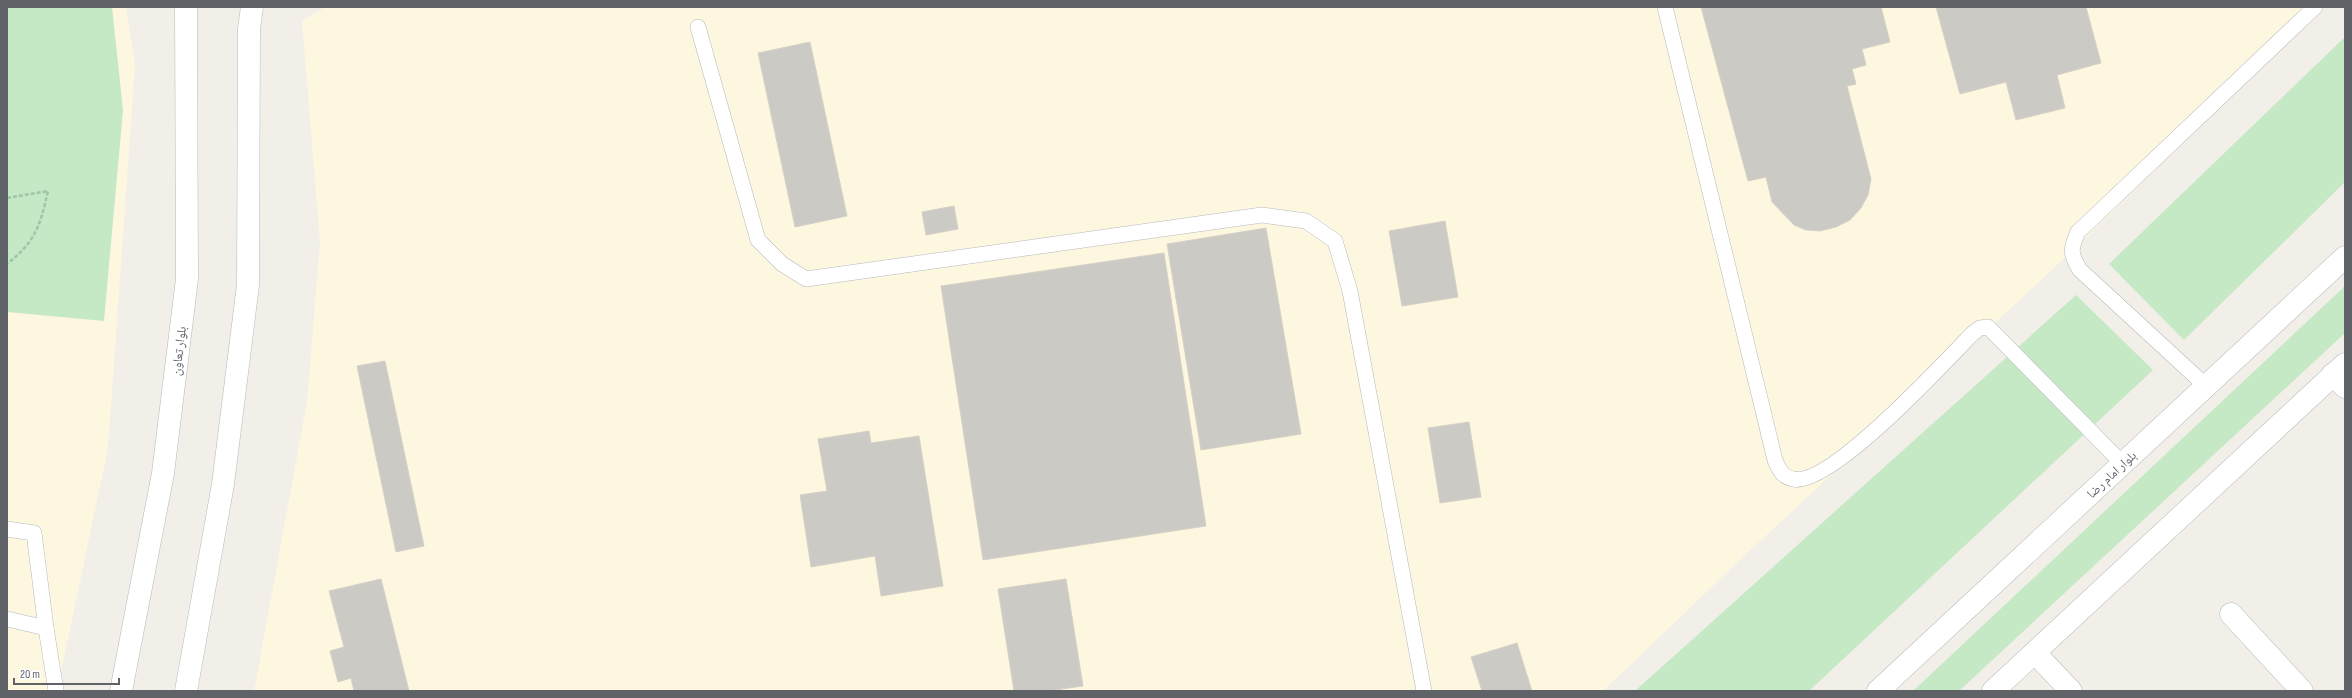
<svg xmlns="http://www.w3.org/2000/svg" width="2352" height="698" font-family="'Sofia Sans Condensed','Noto Naskh Arabic',sans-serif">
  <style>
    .commercial { fill: #fef7e0 }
    .green { fill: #c5e8c5 }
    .building { fill: #cccac5; stroke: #d6d1c6 }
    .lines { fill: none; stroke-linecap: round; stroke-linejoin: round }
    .lane-casing { stroke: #b5b8bc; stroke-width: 16 }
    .street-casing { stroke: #b5b8bc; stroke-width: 23 }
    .secondary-casing { stroke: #b6babf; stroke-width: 23 }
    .path { stroke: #9cc7a9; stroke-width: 2.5; stroke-dasharray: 4 2; stroke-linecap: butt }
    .lane { stroke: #fff; stroke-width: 15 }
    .street { stroke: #fff; stroke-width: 22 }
    .secondary { stroke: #fff; stroke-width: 22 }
    .labels { text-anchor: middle; stroke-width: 3.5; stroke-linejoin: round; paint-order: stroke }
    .street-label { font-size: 13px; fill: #5f6368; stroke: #fff }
  </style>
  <rect width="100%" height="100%" fill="#f1efe8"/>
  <!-- commercial -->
  <g class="commercial">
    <path d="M 7,7 L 126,7 L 135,66 L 108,448 L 57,691 L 7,691 Z"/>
    <path d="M 325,7 L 2323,7 L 2070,253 L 1743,557 L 1603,691 L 254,691 L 307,402 L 320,242 L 302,21 Z"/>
  </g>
  <!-- green -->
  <g class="green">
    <path d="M 7,7 L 112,7 L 123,110 L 104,321 L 7,312 Z"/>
    <path d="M 2345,37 L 2345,182 L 2184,340 L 2109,264 Z"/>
    <path d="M 2345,286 L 2345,333 L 1959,691 L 1913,691 Z"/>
    <path d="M 2076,295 L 2153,370 L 1809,691 L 1635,691 Z"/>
  </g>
  <!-- building -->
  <g class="building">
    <path d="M 1701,7 L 1881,7 L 1890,42 L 1862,49 L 1866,65 L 1852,69 L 1856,84 L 1847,86 L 1871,179 L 1868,195 L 1861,208 L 1850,220 L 1836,227 L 1820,231 L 1806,230 L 1794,225 L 1772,202 L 1766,177 L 1748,181 Z"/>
    <path d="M 1936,7 L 2086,7 L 2101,63 L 2057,75 L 2065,108 L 2016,120 L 2006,82 L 1960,94 Z"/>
    <path d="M 810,42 L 847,216 L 795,227 L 758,53 Z"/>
    <path d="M 954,206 L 958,229 L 926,235 L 922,212 Z"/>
    <path d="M 1445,221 L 1458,297 L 1402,306 L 1389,231 Z"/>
    <path d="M 1266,228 L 1301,434 L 1201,450 L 1167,244 Z"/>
    <path d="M 1164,253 L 1206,526 L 983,560 L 941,286 Z"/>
    <path d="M 385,361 L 424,546 L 396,552 L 357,366 Z"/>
    <path d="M 1469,422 L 1481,497 L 1440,503 L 1428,428 Z"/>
    <path d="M 869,431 L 871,443 L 919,436 L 943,586 L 881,596 L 875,556 L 811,567 L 800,495 L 827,491 L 818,439 Z"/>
    <path d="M 381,579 L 409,691 L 354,691 L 351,678 L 338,682 L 330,651 L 344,647 L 329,591 Z"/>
    <path d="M 1066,579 L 1083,686 L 1048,691 L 1014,691 L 998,589 Z"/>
    <path d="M 1517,643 L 1532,691 L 1482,691 L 1471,657 Z"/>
  </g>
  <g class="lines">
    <defs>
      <g id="lane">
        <path d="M 1665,7 L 1775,460 C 1779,469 1782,477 1793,479 C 1829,488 1945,362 1972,334 L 1980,328 L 1988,327 L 2122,463"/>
        <path d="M 698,27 L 758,240 L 782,264 L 806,279 L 1262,215 L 1306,221 L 1335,241 L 1350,291 L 1424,691"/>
        <path d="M 2206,386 L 2080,270 C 2070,254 2070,249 2078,232 L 2315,7"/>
        <path d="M 7,529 L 34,533 L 46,628"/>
        <path d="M 7,619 L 46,628 L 56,691"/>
      </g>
      <g id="street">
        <path d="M 2333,374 L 2345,387"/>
        <path d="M 2231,614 L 2302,691"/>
        <path d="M 2035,653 L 2071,691"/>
      </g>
      <g id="secondary">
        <path d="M 121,691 L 163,473 L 187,279 L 186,7"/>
        <path d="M 186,691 L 223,484 L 248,285 L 249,29 L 252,7"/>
        <path d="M 1878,691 L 2345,257"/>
        <path d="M 1993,691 L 2345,364"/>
      </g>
    </defs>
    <!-- lane casing -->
    <use href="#lane" class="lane-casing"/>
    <!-- street casing -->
    <use href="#street" class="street-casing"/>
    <!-- secondary casing -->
    <use href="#secondary" class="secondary-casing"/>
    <!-- path -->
    <path class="path" d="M 7,198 L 48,191 C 40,226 36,241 7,264"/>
    <!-- lane -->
    <use href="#lane" class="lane"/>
    <!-- street -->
    <use href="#street" class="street"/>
    <!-- secondary -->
    <use href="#secondary" class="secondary"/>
  </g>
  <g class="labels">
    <!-- street labels -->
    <g class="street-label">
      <text transform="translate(178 351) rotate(-83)" y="5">بلوار تعاون</text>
      <text transform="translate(2111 474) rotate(-43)" y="5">بلوار امام رضا</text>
    </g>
  </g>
  <!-- border -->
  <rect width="2352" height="698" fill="none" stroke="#5f6368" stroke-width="16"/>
  <!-- scale -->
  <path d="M14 678v6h105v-6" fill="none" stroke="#5f6368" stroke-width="2"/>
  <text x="20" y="678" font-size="12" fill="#5f6368" stroke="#ffffff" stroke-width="3" paint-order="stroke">20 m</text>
</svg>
